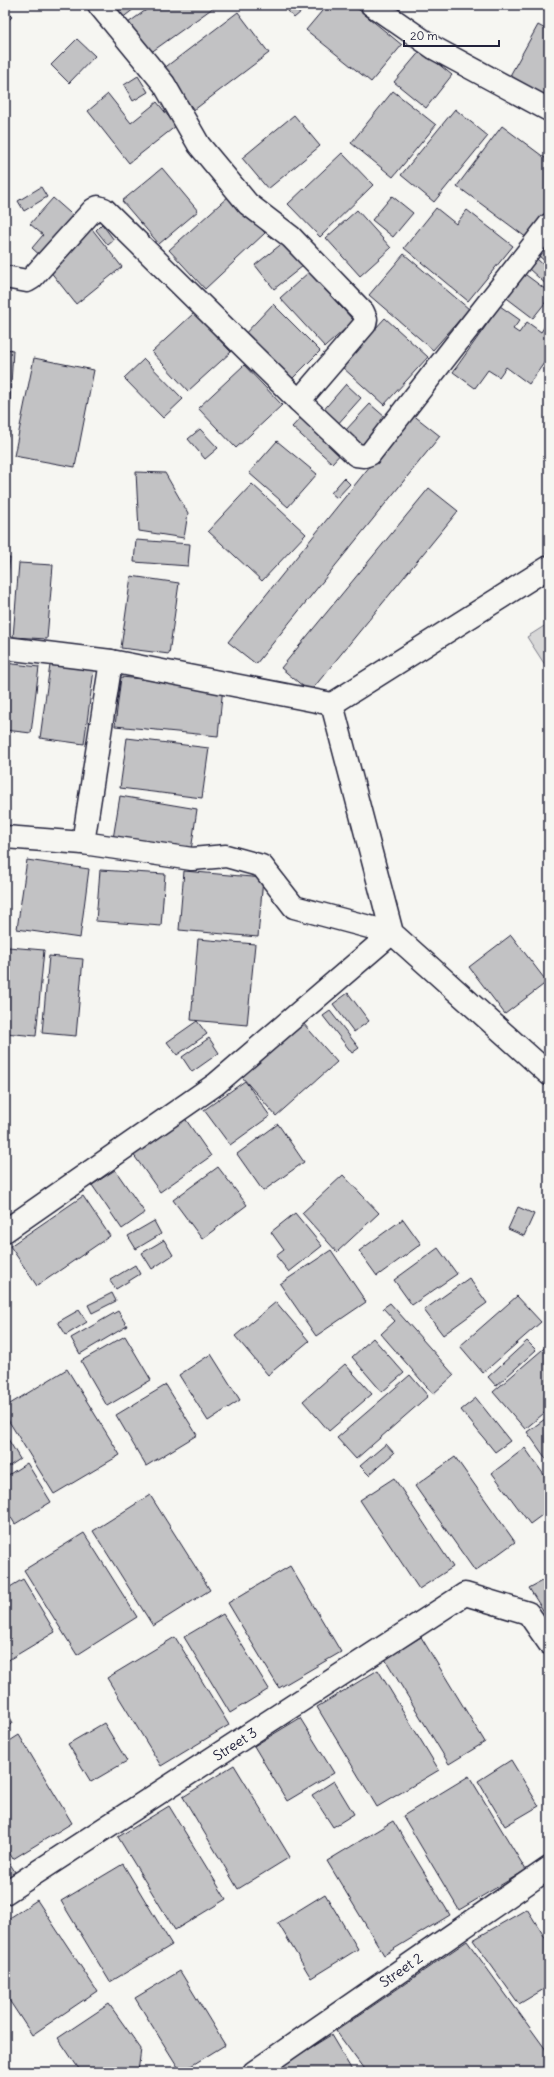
<svg xmlns="http://www.w3.org/2000/svg" width="554" height="2077" font-family="Delius,sans-serif">
  <style>
    .green { fill: #d7d7d7; stroke: #7c7c89 }
    .building { fill: #c2c2c4; stroke: #22223b }
    .lines { fill: none; stroke-linecap: round; stroke-linejoin: round }
    .minor-casing { stroke: #22223b; stroke-width: 25 }
    .minor { stroke: #f6f6f2; stroke-width: 22 }
    .labels { text-anchor: middle; stroke-width: 4; stroke-linejoin: round; paint-order: stroke }
    .street-label { font-size: 14px; fill: #22223b; stroke: #f6f6f2 }
  </style>
  <rect width="100%" height="100%" fill="#f6f6f2"/>
  <filter id="ink" filterUnits="userSpaceOnUse"><feTurbulence type="fractalNoise" baseFrequency=".025" numOctaves="2"/><feDisplacementMap in="SourceGraphic" scale="8" xChannelSelector="R" yChannelSelector="G"/><feConvolveMatrix kernelMatrix="1 2 1 2 8 2 1 2 1" color-interpolation-filters="sRGB"/></filter>
  <g filter="url(#ink)">
    <!-- green -->
    <path class="green" d="M 549,623 L 549,671 L 527,637 Z"/>
    <!-- building -->
    <g class="building">
      <path d="M 110,5 L 139,5 L 121,19 Z"/>
      <path d="M 153,5 L 217,5 L 150,53 L 128,23 Z"/>
      <path d="M 283,5 L 309,5 L 294,18 Z"/>
      <path d="M 327,5 L 353,5 L 402,45 L 371,82 L 306,30 Z"/>
      <path d="M 5,10 L 12,17 L 5,24 Z"/>
      <path d="M 238,12 L 269,53 L 194,110 L 163,69 Z"/>
      <path d="M 538,25 L 549,31 L 549,104 L 507,81 Z"/>
      <path d="M 77,39 L 95,56 L 69,83 L 51,65 Z"/>
      <path d="M 421,50 L 452,75 L 426,108 L 394,82 Z"/>
      <path d="M 138,76 L 148,92 L 133,101 L 124,85 Z"/>
      <path d="M 393,91 L 436,125 L 393,177 L 351,143 Z"/>
      <path d="M 108,94 L 131,123 L 157,102 L 176,126 L 129,163 L 88,111 Z"/>
      <path d="M 455,109 L 488,136 L 434,202 L 401,175 Z"/>
      <path d="M 294,115 L 320,146 L 268,189 L 242,158 Z"/>
      <path d="M 502,126 L 549,161 L 549,210 L 527,238 L 457,186 Z"/>
      <path d="M 342,153 L 373,185 L 320,237 L 288,204 Z"/>
      <path d="M 162,168 L 198,211 L 159,244 L 122,201 Z"/>
      <path d="M 41,187 L 47,197 L 24,211 L 18,201 Z"/>
      <path d="M 230,195 L 265,233 L 205,289 L 169,250 Z"/>
      <path d="M 392,196 L 413,213 L 393,237 L 372,220 Z"/>
      <path d="M 53,198 L 78,220 L 44,259 L 32,248 L 43,235 L 30,224 Z"/>
      <path d="M 436,208 L 456,224 L 467,210 L 513,246 L 468,301 L 404,248 Z"/>
      <path d="M 357,210 L 391,248 L 360,276 L 326,238 Z"/>
      <path d="M 102,224 L 114,240 L 108,245 L 96,230 Z"/>
      <path d="M 92,229 L 122,267 L 76,304 L 46,266 Z"/>
      <path d="M 284,242 L 303,266 L 274,289 L 255,265 Z"/>
      <path d="M 549,244 L 549,265 L 538,255 Z"/>
      <path d="M 404,254 L 469,309 L 433,350 L 369,295 Z"/>
      <path d="M 537,259 L 549,270 L 549,287 L 529,269 Z"/>
      <path d="M 309,272 L 354,321 L 325,347 L 280,298 Z"/>
      <path d="M 522,272 L 549,292 L 549,298 L 533,318 L 504,296 Z"/>
      <path d="M 273,304 L 320,351 L 287,384 L 241,338 Z"/>
      <path d="M 500,306 L 520,320 L 513,329 L 519,333 L 527,322 L 541,332 L 549,320 L 549,356 L 529,384 L 506,367 L 499,377 L 488,370 L 475,388 L 453,372 Z"/>
      <path d="M 194,313 L 231,352 L 188,391 L 152,352 Z"/>
      <path d="M 385,318 L 428,357 L 384,405 L 341,366 Z"/>
      <path d="M 5,349 L 13,350 L 8,437 L 5,437 Z"/>
      <path d="M 34,358 L 94,370 L 75,467 L 14,456 Z"/>
      <path d="M 144,359 L 183,399 L 163,418 L 124,378 Z"/>
      <path d="M 244,365 L 282,405 L 236,448 L 198,408 Z"/>
      <path d="M 346,384 L 361,398 L 336,426 L 321,413 Z"/>
      <path d="M 370,404 L 386,418 L 361,446 L 345,431 Z"/>
      <path d="M 305,413 L 345,449 L 332,463 L 292,427 Z"/>
      <path d="M 412,414 L 440,436 L 256,664 L 228,642 Z"/>
      <path d="M 200,429 L 218,448 L 205,459 L 188,439 Z"/>
      <path d="M 277,441 L 317,474 L 288,507 L 249,473 Z"/>
      <path d="M 136,472 L 165,473 L 188,513 L 184,538 L 139,531 Z"/>
      <path d="M 344,478 L 350,484 L 337,498 L 331,493 Z"/>
      <path d="M 252,484 L 306,534 L 262,581 L 208,531 Z"/>
      <path d="M 429,488 L 458,511 L 310,692 L 281,668 Z"/>
      <path d="M 136,540 L 190,544 L 188,566 L 134,562 Z"/>
      <path d="M 5,558 L 10,558 L 5,600 Z"/>
      <path d="M 19,563 L 53,565 L 47,639 L 13,637 Z"/>
      <path d="M 131,576 L 179,583 L 169,654 L 121,648 Z"/>
      <path d="M 5,663 L 39,667 L 31,733 L 5,730 Z"/>
      <path d="M 50,665 L 94,670 L 84,744 L 40,738 Z"/>
      <path d="M 121,677 L 223,687 L 218,736 L 115,726 Z"/>
      <path d="M 127,738 L 209,748 L 202,798 L 120,788 Z"/>
      <path d="M 120,796 L 197,809 L 191,851 L 113,839 Z"/>
      <path d="M 27,860 L 89,869 L 80,938 L 17,929 Z"/>
      <path d="M 100,870 L 165,874 L 161,926 L 96,921 Z"/>
      <path d="M 184,871 L 263,878 L 258,937 L 179,930 Z"/>
      <path d="M 511,935 L 547,982 L 505,1014 L 469,967 Z"/>
      <path d="M 198,939 L 255,944 L 247,1025 L 191,1020 Z"/>
      <path d="M 8,947 L 44,950 L 36,1036 L 5,1033 L 5,983 Z"/>
      <path d="M 49,956 L 83,959 L 76,1036 L 42,1033 Z"/>
      <path d="M 348,993 L 369,1021 L 354,1032 L 333,1004 Z"/>
      <path d="M 330,1011 L 359,1048 L 352,1053 L 323,1016 Z"/>
      <path d="M 197,1021 L 207,1034 L 177,1055 L 167,1042 Z"/>
      <path d="M 303,1023 L 337,1062 L 276,1116 L 242,1077 Z"/>
      <path d="M 209,1038 L 219,1053 L 192,1072 L 182,1057 Z"/>
      <path d="M 245,1081 L 270,1116 L 230,1145 L 204,1110 Z"/>
      <path d="M 184,1117 L 211,1156 L 160,1192 L 133,1154 Z"/>
      <path d="M 278,1124 L 304,1162 L 263,1191 L 237,1154 Z"/>
      <path d="M 218,1167 L 247,1205 L 202,1239 L 173,1200 Z"/>
      <path d="M 115,1170 L 145,1213 L 122,1229 L 92,1185 Z"/>
      <path d="M 343,1175 L 379,1213 L 337,1252 L 302,1213 Z"/>
      <path d="M 83,1196 L 110,1236 L 37,1286 L 10,1246 Z"/>
      <path d="M 518,1207 L 534,1214 L 524,1236 L 508,1229 Z"/>
      <path d="M 295,1213 L 322,1246 L 289,1272 L 276,1256 L 284,1250 L 271,1232 Z"/>
      <path d="M 403,1219 L 421,1244 L 377,1276 L 359,1251 Z"/>
      <path d="M 154,1221 L 161,1234 L 136,1249 L 128,1236 Z"/>
      <path d="M 164,1240 L 173,1255 L 152,1269 L 142,1253 Z"/>
      <path d="M 438,1248 L 457,1274 L 412,1305 L 394,1280 Z"/>
      <path d="M 331,1250 L 366,1302 L 316,1336 L 280,1284 Z"/>
      <path d="M 135,1265 L 140,1274 L 116,1289 L 110,1280 Z"/>
      <path d="M 469,1278 L 487,1303 L 443,1335 L 424,1310 Z"/>
      <path d="M 112,1293 L 116,1301 L 92,1313 L 88,1305 Z"/>
      <path d="M 517,1296 L 541,1322 L 483,1373 L 460,1346 Z"/>
      <path d="M 276,1302 L 309,1341 L 268,1375 L 235,1336 Z"/>
      <path d="M 390,1303 L 454,1375 L 433,1394 L 381,1334 L 395,1321 L 383,1308 Z"/>
      <path d="M 79,1310 L 87,1322 L 66,1335 L 58,1322 Z"/>
      <path d="M 118,1311 L 127,1326 L 80,1354 L 71,1338 Z"/>
      <path d="M 125,1336 L 151,1380 L 107,1406 L 81,1361 Z"/>
      <path d="M 373,1338 L 404,1373 L 382,1392 L 352,1357 Z"/>
      <path d="M 527,1341 L 536,1350 L 496,1386 L 488,1377 Z"/>
      <path d="M 549,1344 L 549,1409 L 525,1429 L 493,1392 Z"/>
      <path d="M 211,1354 L 240,1400 L 208,1421 L 179,1375 Z"/>
      <path d="M 345,1364 L 372,1394 L 329,1431 L 303,1401 Z"/>
      <path d="M 67,1369 L 120,1455 L 54,1494 L 5,1415 L 5,1407 Z"/>
      <path d="M 410,1375 L 428,1396 L 356,1459 L 337,1438 Z"/>
      <path d="M 166,1385 L 197,1435 L 146,1466 L 116,1415 Z"/>
      <path d="M 476,1398 L 510,1441 L 495,1452 L 461,1410 Z"/>
      <path d="M 549,1416 L 549,1463 L 527,1432 Z"/>
      <path d="M 5,1434 L 20,1459 L 5,1469 Z"/>
      <path d="M 386,1444 L 394,1453 L 369,1475 L 360,1466 Z"/>
      <path d="M 525,1448 L 549,1482 L 549,1510 L 530,1524 L 492,1473 Z"/>
      <path d="M 455,1457 L 515,1542 L 475,1571 L 415,1486 Z"/>
      <path d="M 27,1463 L 51,1502 L 15,1524 L 5,1508 L 5,1477 Z"/>
      <path d="M 394,1478 L 453,1567 L 419,1589 L 360,1500 Z"/>
      <path d="M 150,1495 L 210,1590 L 153,1626 L 93,1531 Z"/>
      <path d="M 84,1533 L 137,1617 L 77,1655 L 24,1570 Z"/>
      <path d="M 290,1566 L 341,1652 L 279,1688 L 228,1603 Z"/>
      <path d="M 549,1577 L 549,1613 L 546,1615 L 529,1588 Z"/>
      <path d="M 23,1579 L 55,1632 L 5,1662 L 5,1590 Z"/>
      <path d="M 223,1614 L 269,1689 L 230,1713 L 184,1637 Z"/>
      <path d="M 175,1637 L 229,1725 L 161,1766 L 107,1678 Z"/>
      <path d="M 421,1637 L 485,1742 L 449,1764 L 385,1659 Z"/>
      <path d="M 378,1670 L 439,1770 L 377,1807 L 317,1707 Z"/>
      <path d="M 5,1708 L 13,1723 L 5,1728 Z"/>
      <path d="M 300,1718 L 334,1773 L 287,1801 L 254,1746 Z"/>
      <path d="M 104,1723 L 127,1761 L 91,1782 L 68,1744 Z"/>
      <path d="M 19,1735 L 72,1823 L 13,1859 L 5,1846 L 5,1744 Z"/>
      <path d="M 511,1760 L 539,1806 L 505,1826 L 478,1781 Z"/>
      <path d="M 234,1765 L 290,1857 L 238,1889 L 183,1797 Z"/>
      <path d="M 469,1776 L 526,1870 L 459,1910 L 403,1816 Z"/>
      <path d="M 334,1781 L 354,1814 L 333,1827 L 312,1795 Z"/>
      <path d="M 169,1806 L 226,1899 L 175,1930 L 118,1837 Z"/>
      <path d="M 393,1821 L 450,1915 L 384,1955 L 327,1861 Z"/>
      <path d="M 7,1859 L 20,1880 L 5,1888 L 5,1860 Z"/>
      <path d="M 123,1864 L 172,1945 L 110,1982 L 61,1901 Z"/>
      <path d="M 325,1894 L 358,1949 L 311,1978 L 278,1923 Z"/>
      <path d="M 37,1900 L 97,1991 L 32,2035 L 5,1994 L 5,1921 Z"/>
      <path d="M 527,1909 L 549,1944 L 549,1986 L 519,2004 L 473,1940 Z"/>
      <path d="M 467,1941 L 549,2054 L 549,2070 L 546,2072 L 366,2072 L 336,2031 Z"/>
      <path d="M 180,1971 L 225,2045 L 181,2072 L 135,1998 Z"/>
      <path d="M 109,2004 L 141,2049 L 138,2072 L 81,2072 L 58,2038 Z"/>
      <path d="M 331,2035 L 353,2072 L 271,2072 Z"/>
    </g>
    <g class="lines">
      <defs>
        <g id="minor">
          <path d="M 99,5 L 164,84 L 199,145 L 248,204 L 291,237 L 363,312 L 366,319 L 365,324 L 299,401 L 356,455 L 364,456 L 370,454 L 549,225"/>
          <path d="M 372,5 L 434,48 L 549,110"/>
          <path d="M 5,277 L 27,281 L 32,278 L 93,210 L 98,207 L 104,209 L 299,401"/>
          <path d="M 5,648 L 111,661 L 332,704 L 549,567"/>
          <path d="M 332,704 L 392,933 L 549,1074"/>
          <path d="M 5,837 L 83,843"/>
          <path d="M 5,1231 L 216,1084 L 392,933 L 294,907 L 262,866 L 226,856 L 192,859 L 83,843 L 111,661"/>
          <path d="M 5,1893 L 465,1594 L 528,1613 L 549,1643"/>
          <path d="M 254,2072 L 549,1868"/>
        </g>
      </defs>
      <!-- minor casing -->
      <use href="#minor" class="minor-casing"/>
      <!-- minor -->
      <use href="#minor" class="minor"/>
    </g>
  </g>
  <g class="labels">
    <!-- street labels -->
    <g class="street-label">
      <text transform="translate(235 1744) rotate(-33)" y="5">Street 3</text>
      <text transform="translate(401 1970) rotate(-35)" y="5">Street 2</text>
    </g>
  </g>
  <!-- margin -->
  <rect width="554" height="2077" fill="none" stroke="#f6f6f2" stroke-width="20"/>
  <rect x="10" y="10" width="534" height="2057" fill="none" stroke="#22223b" stroke-width="1.5" filter="url(#ink)"/>
  <!-- scale -->
  <path d="M404 40v6h95v-6" fill="none" stroke="#22223b" stroke-width="2"/>
  <text x="410" y="40" font-size="12" fill="#22223b" stroke="#f6f6f2" stroke-width="3" paint-order="stroke">20 m</text>
</svg>
